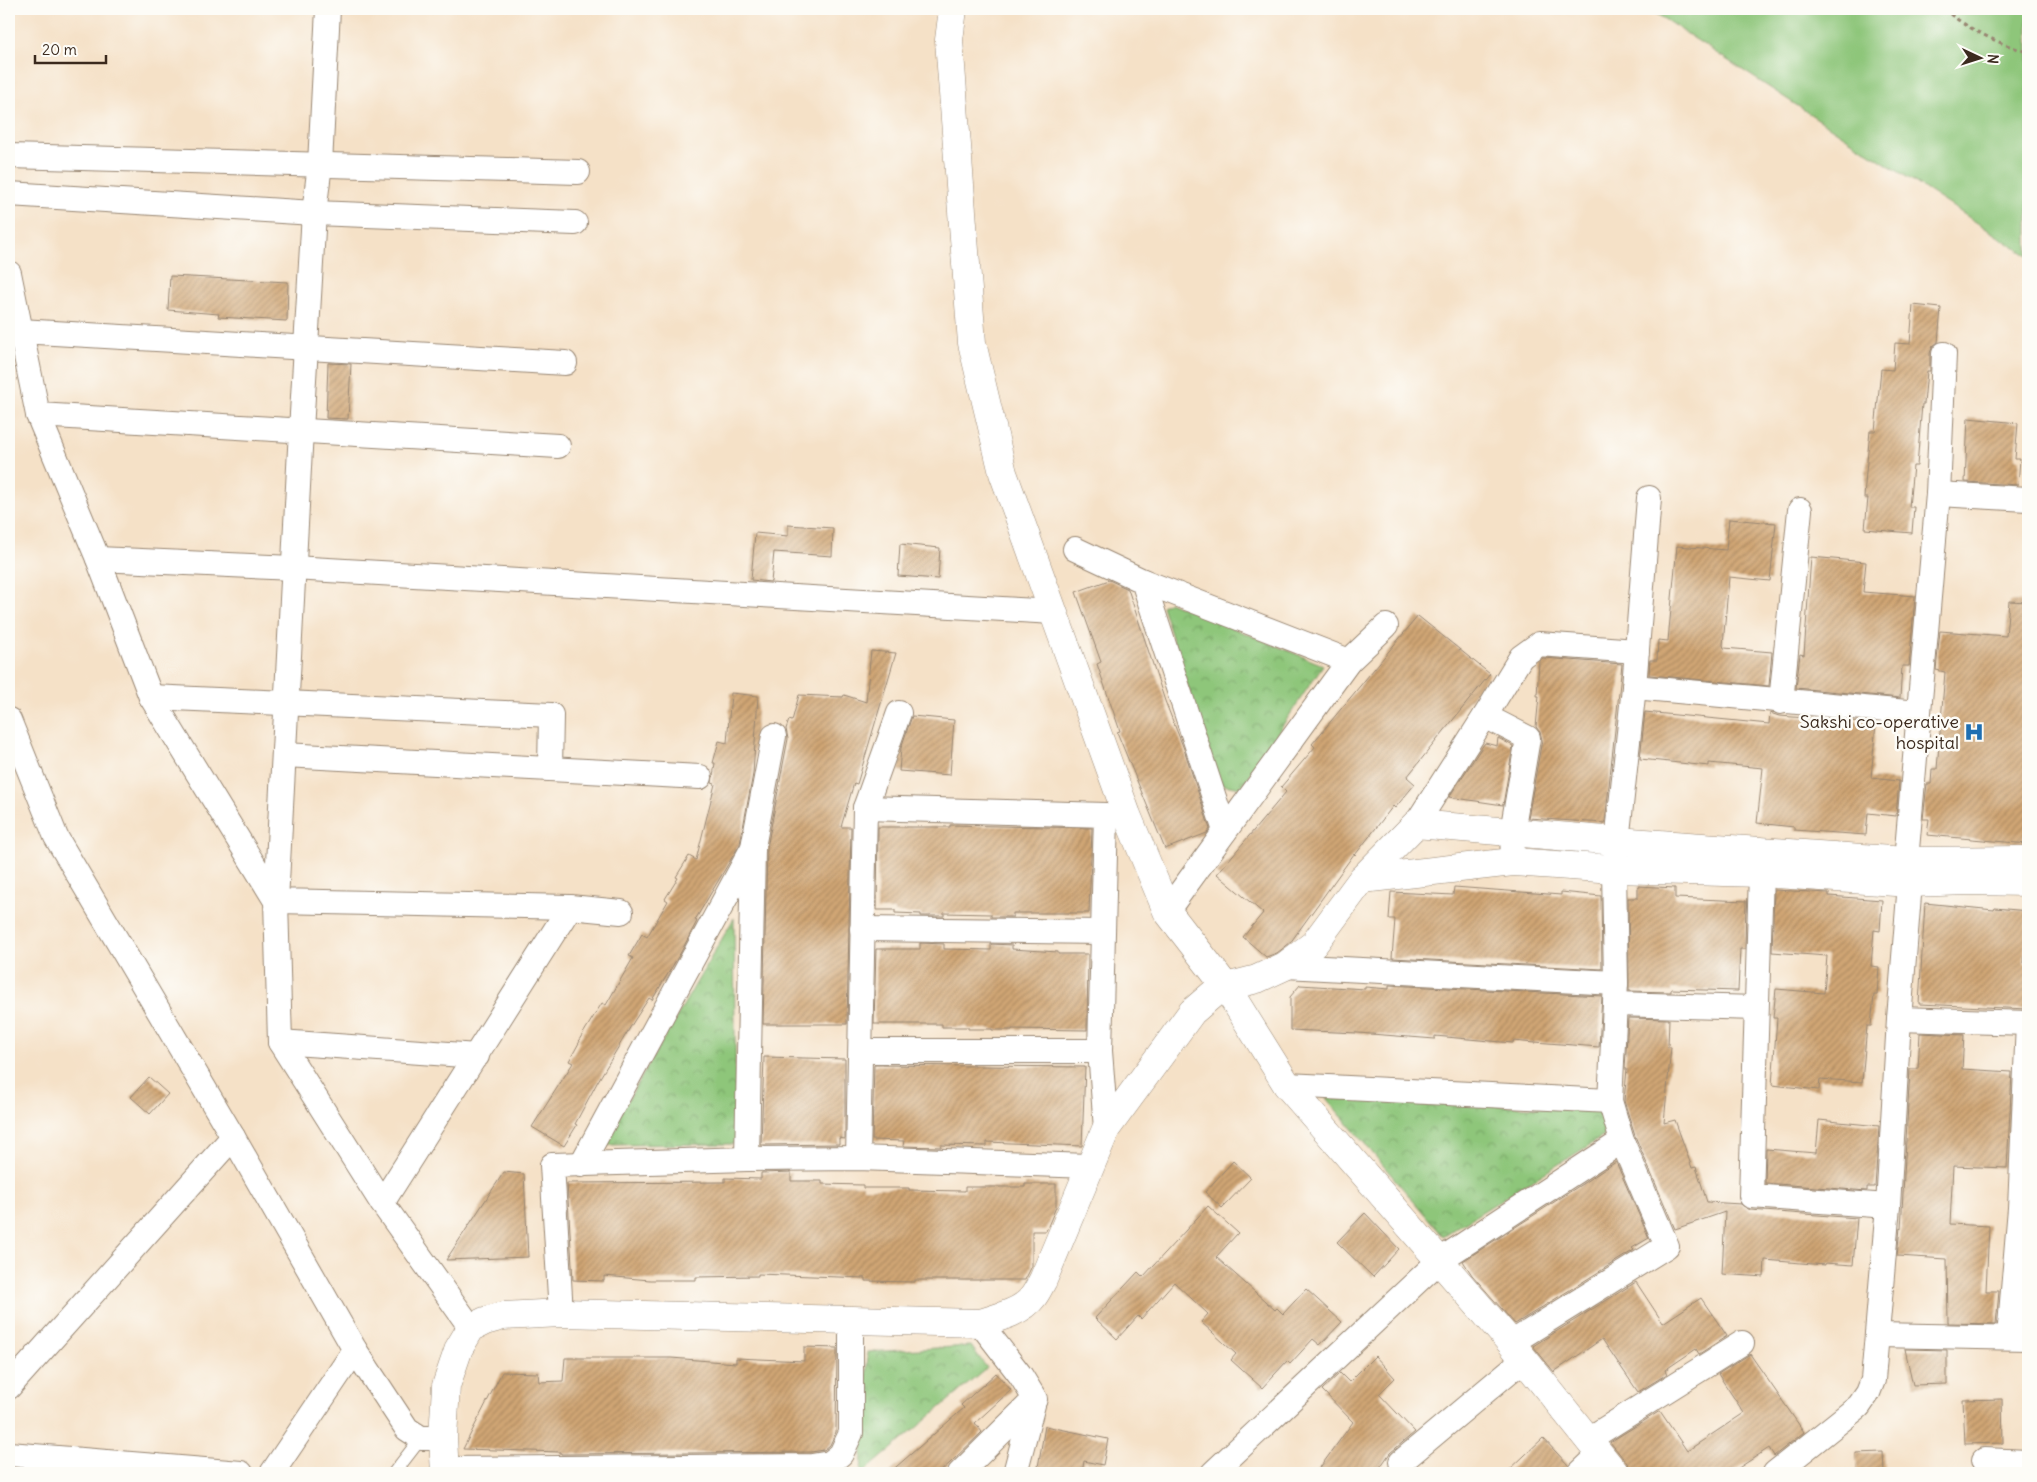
<svg xmlns="http://www.w3.org/2000/svg" width="2037" height="1482" font-family="Delius,sans-serif">
  <style>
    .grass { fill: #8ec67a; stroke: #64784c }
    .park { fill: url(#park-crowns); stroke: #64784c }
    .building { fill: url(#building-hatch) }
    .lines { fill: none; stroke-linecap: round; stroke-linejoin: round }
    .service-casing { stroke: #988672; stroke-width: 14 }
    .minor-casing { stroke: #988672; stroke-width: 26 }
    .tertiary-casing { stroke: #988672; stroke-width: 29 }
    .path { stroke: #988672; stroke-width: 3; stroke-dasharray: 4 4; stroke-linecap: butt }
    .service { stroke: #fff; stroke-width: 12 }
    .minor { stroke: #fff; stroke-width: 24 }
    .tertiary { stroke: #fff; stroke-width: 28 }
    .labels { text-anchor: middle; stroke-width: 5; stroke-linejoin: round; paint-order: stroke }
    .poi-label { font-size: 18px; fill: #3b2a1e; stroke: #fdfcf7; text-anchor: end }
  </style>
  <defs>
    <pattern id="park-crowns" width="20" height="18" patternUnits="userSpaceOnUse" patternTransform="scale(1.25)"><rect width="20" height="18" fill="#8ec67a"/><path d="M2 6a3 3 0 1 1 6 0M12 15a3 3 0 1 1 6 0" fill="none" stroke="#75a163"/></pattern>
    <pattern id="building-hatch" width="6" height="6" patternUnits="userSpaceOnUse" patternTransform="scale(1.25)"><rect width="6" height="6" fill="#d0a675"/><path d="M-1 1l2-2M0 6l6-6M5 7l2-2" fill="none" stroke="#aa875f"/></pattern>
  </defs>
  <rect width="100%" height="100%" fill="#fdfcf7"/>
  <filter id="ink" filterUnits="userSpaceOnUse"><feTurbulence type="fractalNoise" baseFrequency=".02" numOctaves="2"/><feDisplacementMap in="SourceGraphic" scale="10" xChannelSelector="R" yChannelSelector="G"/><feConvolveMatrix kernelMatrix="1 2 1 2 8 2 1 2 1" color-interpolation-filters="sRGB"/></filter>
  <filter id="wash" filterUnits="userSpaceOnUse"><feTurbulence type="fractalNoise" baseFrequency=".0096" numOctaves="4" result="noise"/><feDisplacementMap in="SourceGraphic" scale="20" xChannelSelector="R" yChannelSelector="G"/><feGaussianBlur stdDeviation="1.12" result="paint"/><feColorMatrix in="noise" values="0 0 0 0 0 0 0 0 0 0 0 0 0 0 0 0 0 1.4 0 .05"/><feComposite in="paint" operator="in"/></filter>
  <g filter="url(#wash)">
    <rect width="100%" height="100%" fill="#f5e1c7"/>
    <!-- grass -->
    <path class="grass" d="M 1649,9 L 2028,9 L 2028,256 Z"/>
    <!-- park -->
    <g class="park">
      <path d="M 1169,602 L 1323,665 L 1241,788 L 1219,784 L 1162,606 Z"/>
      <path d="M 734,918 L 736,1144 L 602,1145 Z"/>
      <path d="M 1326,1098 L 1603,1110 L 1609,1133 L 1443,1236 Z"/>
      <path d="M 971,1346 L 987,1368 L 863,1473 L 861,1473 L 868,1352 Z"/>
    </g>
    <g id="blocks">
      <!-- building -->
      <g class="building">
        <path d="M 170,276 L 288,282 L 287,321 L 218,317 L 219,314 L 168,310 Z"/>
        <path d="M 1913,305 L 1941,308 L 1938,342 L 1933,346 L 1930,353 L 1930,371 L 1927,371 L 1924,404 L 1922,404 L 1917,466 L 1913,466 L 1909,507 L 1914,507 L 1912,533 L 1865,529 L 1868,498 L 1864,498 L 1866,472 L 1870,431 L 1875,431 L 1881,369 L 1893,370 L 1895,343 L 1910,344 Z"/>
        <path d="M 328,363 L 351,364 L 348,419 L 326,418 Z"/>
        <path d="M 1968,418 L 2018,423 L 2015,459 L 2020,459 L 2018,485 L 1965,482 Z"/>
        <path d="M 1729,519 L 1776,523 L 1770,581 L 1729,577 L 1723,645 L 1724,648 L 1772,652 L 1769,686 L 1649,675 L 1650,660 L 1657,660 L 1658,640 L 1668,641 L 1677,546 L 1726,550 Z"/>
        <path d="M 788,525 L 833,528 L 832,556 L 774,552 L 771,582 L 751,580 L 755,533 L 788,536 Z"/>
        <path d="M 900,544 L 940,548 L 938,579 L 898,576 Z"/>
        <path d="M 1811,557 L 1866,562 L 1863,592 L 1915,596 L 1909,666 L 1902,666 L 1900,698 L 1796,688 L 1800,654 L 1804,655 Z"/>
        <path d="M 1109,580 L 1128,589 L 1165,701 L 1184,749 L 1210,829 L 1207,833 L 1165,849 L 1117,732 L 1120,731 L 1097,664 L 1101,662 L 1076,592 Z"/>
        <path d="M 2009,601 L 2028,602 L 2028,844 L 1927,835 L 1929,819 L 1923,819 L 1927,784 L 1931,784 L 1932,769 L 1937,769 L 1945,672 L 1936,670 L 1940,631 L 2006,636 Z"/>
        <path d="M 1418,616 L 1490,674 L 1407,777 L 1415,784 L 1395,808 L 1393,806 L 1355,855 L 1354,854 L 1290,943 L 1277,953 L 1266,957 L 1243,937 L 1263,913 L 1217,874 L 1286,792 L 1281,787 L 1315,747 L 1312,744 Z"/>
        <path d="M 871,651 L 896,653 L 857,784 L 854,783 L 841,827 L 851,827 L 847,1024 L 763,1024 L 767,848 L 788,739 L 786,729 L 789,720 L 792,721 L 799,695 L 843,697 L 844,695 L 866,702 Z"/>
        <path d="M 1543,658 L 1622,664 L 1605,823 L 1528,818 L 1542,740 L 1540,732 L 1536,727 L 1539,696 L 1537,696 L 1539,661 Z"/>
        <path d="M 731,693 L 758,696 L 753,774 L 740,844 L 695,920 L 697,921 L 681,952 L 652,1000 L 649,998 L 634,1021 L 598,1081 L 575,1124 L 577,1125 L 564,1146 L 532,1127 L 573,1063 L 569,1061 L 580,1041 L 579,1040 L 602,1003 L 606,1005 L 633,958 L 629,956 L 642,934 L 647,937 L 668,901 L 665,899 L 678,878 L 676,877 L 689,856 L 696,860 L 715,784 L 712,783 L 715,763 L 713,763 L 719,741 L 727,743 Z"/>
        <path d="M 1645,712 L 1769,724 L 1770,713 L 1779,716 L 1876,723 L 1871,778 L 1899,781 L 1896,816 L 1868,813 L 1866,835 L 1794,830 L 1794,827 L 1757,823 L 1763,768 L 1709,763 L 1709,766 L 1640,759 Z"/>
        <path d="M 912,716 L 954,720 L 950,775 L 899,771 L 901,748 Z"/>
        <path d="M 1498,738 L 1513,746 L 1503,805 L 1449,797 L 1482,747 L 1485,743 L 1497,746 Z"/>
        <path d="M 950,825 L 1092,828 L 1089,913 L 1013,913 L 1013,917 L 991,917 L 991,914 L 944,913 L 944,916 L 921,916 L 921,914 L 895,913 L 895,910 L 877,910 L 878,827 L 950,827 Z"/>
        <path d="M 1638,886 L 1675,888 L 1675,898 L 1746,901 L 1745,949 L 1740,949 L 1738,991 L 1671,989 L 1671,992 L 1629,991 L 1628,898 L 1638,898 Z"/>
        <path d="M 1454,887 L 1561,895 L 1561,892 L 1601,896 L 1602,969 L 1392,958 L 1395,919 L 1389,919 L 1391,892 L 1453,895 Z"/>
        <path d="M 1774,890 L 1829,893 L 1829,896 L 1882,900 L 1880,931 L 1874,930 L 1871,966 L 1879,967 L 1877,995 L 1874,995 L 1871,1026 L 1867,1026 L 1862,1082 L 1820,1079 L 1819,1090 L 1772,1085 L 1777,1018 L 1773,1018 L 1776,989 L 1824,993 L 1827,956 L 1772,952 Z"/>
        <path d="M 1925,903 L 1994,910 L 1995,908 L 2028,911 L 2024,963 L 2028,963 L 2028,1009 L 1919,1004 Z"/>
        <path d="M 920,943 L 944,944 L 944,949 L 991,950 L 991,944 L 1012,945 L 1012,949 L 1058,952 L 1058,954 L 1088,954 L 1087,1030 L 1012,1029 L 1012,1030 L 992,1030 L 992,1029 L 968,1029 L 968,1027 L 942,1027 L 942,1024 L 874,1024 L 876,949 L 920,949 Z"/>
        <path d="M 1300,985 L 1365,989 L 1365,987 L 1389,989 L 1389,985 L 1602,996 L 1599,1047 L 1535,1042 L 1535,1043 L 1513,1041 L 1513,1043 L 1435,1036 L 1435,1039 L 1358,1033 L 1290,1030 L 1290,997 Z"/>
        <path d="M 1628,1018 L 1669,1019 L 1668,1047 L 1671,1047 L 1664,1123 L 1675,1120 L 1692,1168 L 1696,1167 L 1707,1202 L 1741,1204 L 1750,1210 L 1857,1218 L 1853,1265 L 1825,1263 L 1825,1265 L 1765,1260 L 1764,1277 L 1722,1274 L 1725,1212 L 1675,1229 L 1635,1136 L 1624,1101 L 1627,1069 L 1625,1069 Z"/>
        <path d="M 1920,1033 L 1964,1035 L 1962,1069 L 2012,1072 L 2007,1168 L 1953,1166 L 1950,1224 L 1989,1226 L 1986,1291 L 1999,1291 L 1996,1324 L 1948,1323 L 1947,1259 L 1897,1256 L 1900,1228 L 1901,1229 L 1910,1069 L 1918,1069 Z"/>
        <path d="M 764,1057 L 845,1059 L 845,1139 L 839,1138 L 839,1144 L 761,1145 Z"/>
        <path d="M 874,1065 L 1085,1067 L 1082,1146 L 987,1142 L 987,1146 L 941,1145 L 941,1147 L 903,1146 L 904,1141 L 872,1140 Z"/>
        <path d="M 149,1077 L 168,1094 L 150,1114 L 131,1097 Z"/>
        <path d="M 1819,1120 L 1879,1126 L 1875,1187 L 1867,1187 L 1867,1191 L 1765,1183 L 1766,1149 L 1816,1153 Z"/>
        <path d="M 1233,1161 L 1251,1178 L 1222,1208 L 1205,1192 Z"/>
        <path d="M 1616,1162 L 1649,1238 L 1632,1248 L 1634,1250 L 1515,1324 L 1472,1275 L 1463,1261 Z"/>
        <path d="M 504,1172 L 524,1174 L 528,1257 L 446,1260 Z"/>
        <path d="M 791,1172 L 791,1181 L 822,1181 L 822,1184 L 863,1185 L 863,1188 L 909,1188 L 909,1190 L 965,1191 L 965,1187 L 1025,1187 L 1025,1184 L 1056,1184 L 1056,1207 L 1046,1231 L 1032,1231 L 1032,1266 L 1025,1280 L 915,1280 L 915,1282 L 866,1281 L 866,1278 L 758,1274 L 758,1276 L 696,1277 L 696,1280 L 650,1280 L 604,1276 L 604,1281 L 573,1280 L 567,1183 L 725,1182 L 725,1178 L 761,1179 L 761,1173 Z"/>
        <path d="M 1208,1206 L 1238,1233 L 1216,1257 L 1275,1310 L 1277,1308 L 1283,1314 L 1306,1289 L 1342,1322 L 1320,1345 L 1313,1339 L 1290,1364 L 1287,1361 L 1262,1388 L 1231,1360 L 1236,1354 L 1201,1322 L 1208,1314 L 1174,1282 L 1141,1319 L 1138,1316 L 1117,1339 L 1095,1318 L 1138,1272 L 1143,1277 Z"/>
        <path d="M 1365,1213 L 1399,1249 L 1373,1277 L 1337,1242 Z"/>
        <path d="M 1636,1282 L 1663,1323 L 1701,1298 L 1727,1336 L 1699,1354 L 1696,1349 L 1665,1370 L 1667,1374 L 1638,1392 L 1602,1339 L 1554,1372 L 1533,1346 Z"/>
        <path d="M 2027,1290 L 2028,1324 L 2024,1324 Z"/>
        <path d="M 804,1347 L 837,1348 L 836,1432 L 830,1445 L 824,1450 L 811,1452 L 567,1454 L 561,1454 L 561,1452 L 463,1449 L 502,1372 L 538,1373 L 539,1382 L 563,1381 L 565,1358 L 671,1358 L 736,1363 L 736,1358 L 804,1361 Z"/>
        <path d="M 1905,1349 L 1947,1350 L 1947,1384 L 1913,1385 Z"/>
        <path d="M 1750,1354 L 1804,1432 L 1774,1456 L 1769,1448 L 1731,1473 L 1630,1473 L 1627,1463 L 1610,1442 L 1660,1411 L 1687,1451 L 1744,1413 L 1718,1374 Z"/>
        <path d="M 1375,1356 L 1395,1378 L 1379,1394 L 1415,1432 L 1390,1453 L 1376,1473 L 1316,1473 L 1353,1422 L 1322,1390 L 1340,1373 L 1349,1382 Z"/>
        <path d="M 996,1373 L 1011,1390 L 975,1423 L 982,1432 L 951,1462 L 939,1473 L 889,1473 L 964,1408 L 961,1405 Z"/>
        <path d="M 2002,1399 L 2003,1443 L 1965,1444 L 1963,1400 Z"/>
        <path d="M 1045,1426 L 1108,1439 L 1103,1465 L 1084,1461 L 1082,1473 L 1037,1473 Z"/>
        <path d="M 1543,1438 L 1569,1466 L 1567,1473 L 1506,1473 Z"/>
        <path d="M 1883,1452 L 1884,1473 L 1857,1473 L 1856,1453 Z"/>
      </g>
    </g>
  </g>
  <g filter="url(#ink)">
    <use href="#blocks" fill-opacity="0" stroke="#988672" stroke-width="1"/>
    <g class="lines">
      <defs>
        <path id="service" d="M 394,1473 L 421,1438"/>
        <g id="minor">
          <path d="M 328,9 L 320,164 L 314,213 L 301,430 L 276,901 L 570,907 L 621,912"/>
          <path d="M 9,156 L 578,172"/>
          <path d="M 9,194 L 314,213 L 575,223"/>
          <path d="M 9,273 L 38,415 L 98,559 L 151,697 L 276,901 L 280,1042 L 382,1203 L 471,1328"/>
          <path d="M 20,331 L 565,363"/>
          <path d="M 38,415 L 558,446"/>
          <path d="M 1938,494 L 2028,499"/>
          <path d="M 1075,549 L 1143,581"/>
          <path d="M 98,559 L 293,568 L 1054,612"/>
          <path d="M 1634,687 L 1918,713"/>
          <path d="M 151,697 L 551,715 L 550,769"/>
          <path d="M 1781,702 L 1800,510"/>
          <path d="M 1485,716 L 1521,657 L 1539,644 L 1637,651"/>
          <path d="M 9,720 L 56,837 L 233,1137 L 355,1350 L 407,1429 L 421,1438 L 443,1438"/>
          <path d="M 284,755 L 700,777"/>
          <path d="M 865,808 L 1106,815 L 1100,1051 L 1106,1129"/>
          <path d="M 1416,824 L 1485,716 L 1528,738 L 1512,832 L 1513,862"/>
          <path d="M 1225,831 L 1143,581 L 1349,661"/>
          <path d="M 1761,873 L 1751,1196 L 1888,1206"/>
          <path d="M 1167,911 L 1349,661 L 1386,626"/>
          <path d="M 862,929 L 1102,932"/>
          <path d="M 1285,966 L 1616,983"/>
          <path d="M 1615,1004 L 1756,1008"/>
          <path d="M 1899,1019 L 2028,1023"/>
          <path d="M 280,1042 L 477,1056"/>
          <path d="M 861,1051 L 1100,1051"/>
          <path d="M 1287,1085 L 1610,1101"/>
          <path d="M 858,1158 L 865,808 L 899,713"/>
          <path d="M 747,1159 L 753,847 L 774,736"/>
          <path d="M 581,1165 L 751,851"/>
          <path d="M 382,1203 L 570,907"/>
          <path d="M 561,1313 L 552,1165 L 747,1159 L 858,1158 L 1089,1166"/>
          <path d="M 1877,1335 L 2028,1338"/>
          <path d="M 2009,1337 L 2020,1208 L 2028,1023"/>
          <path d="M 1511,1343 L 1667,1246 L 1622,1141 L 1610,1101 L 1616,983 L 1614,869 L 1634,687 L 1649,498"/>
          <path d="M 9,1387 L 233,1137"/>
          <path d="M 1589,1439 L 1742,1343"/>
          <path d="M 9,1454 L 241,1473"/>
          <path d="M 1984,1460 L 2028,1462"/>
          <path d="M 1401,1462 L 1524,1359"/>
          <path d="M 445,1469 L 812,1466 L 830,1463 L 841,1454 L 851,1433 L 851,1320"/>
          <path d="M 272,1473 L 355,1350"/>
          <path d="M 960,1473 L 1035,1399 L 1021,1376 L 980,1323"/>
          <path d="M 1015,1473 L 1034,1401"/>
          <path d="M 1213,1473 L 1440,1260 L 1622,1141"/>
          <path d="M 1580,1473 L 1600,1454"/>
          <path d="M 1775,1473 L 1859,1406 L 1868,1393 L 1873,1380 L 1888,1206 L 1899,1019 L 1910,883 L 1906,861 L 1938,494 L 1944,354"/>
        </g>
        <g id="tertiary">
          <path d="M 953,9 L 949,40 L 972,343 L 1003,473 L 1127,815 L 1167,911 L 1226,987 L 1287,1085 L 1511,1343 L 1615,1473"/>
          <path d="M 1362,879 L 1513,862 L 1614,869 L 1761,873 L 1910,883 L 1968,881 L 2028,882"/>
          <path d="M 445,1473 L 443,1438 L 446,1386 L 459,1348 L 471,1328 L 485,1321 L 503,1316 L 561,1313 L 980,1323 C 997,1318 1022,1312 1033,1297 C 1037,1292 1040,1285 1043,1280 L 1106,1129 L 1192,1012 L 1214,993 L 1226,987 L 1257,979 L 1285,966 L 1314,944 L 1362,879 L 1416,824 L 1616,841 L 1906,861 L 2028,860"/>
        </g>
      </defs>
      <!-- service casing -->
      <use href="#service" class="service-casing"/>
      <!-- minor casing -->
      <use href="#minor" class="minor-casing"/>
      <!-- tertiary casing -->
      <use href="#tertiary" class="tertiary-casing"/>
      <!-- path -->
      <path class="path" d="M 1944,9 C 1967,29 1999,44 2028,52"/>
      <!-- service -->
      <use href="#service" class="service"/>
      <!-- minor -->
      <use href="#minor" class="minor"/>
      <!-- tertiary -->
      <use href="#tertiary" class="tertiary"/>
    </g>
  </g>
  <!-- icons -->
  <defs>
    <symbol id="hospital-bare" viewBox="-9 -9 18 18"><path d="M-5-5h3v3.5h4V-5h3V5h-3V1.5h-4V5h-3Z" fill="#1f6fb2" stroke="#fdfcf7" stroke-width="2.5" paint-order="stroke"/></symbol>
  </defs>
  <g fill-rule="evenodd">
    <use href="#hospital-bare" x="1960" y="718" width="28" height="28"/>
  </g>
  <g class="labels">
    <!-- poi labels -->
    <g class="poi-label">
      <text x="1959" y="728">Sakshi co-operative<tspan x="1959" dy="21">hospital</tspan></text>
    </g>
  </g>
  <!-- margin -->
  <rect width="2037" height="1482" fill="none" stroke="#fdfcf7" stroke-width="30"/>
  <!-- north arrow -->
  <g transform="translate(1980 58) rotate(94)" stroke="#fdfcf7" stroke-width="4" paint-order="stroke">
  <path d="M0-4L9 19L0 12L-9 19Z" fill="#3b2a1e"/>
  <text y="-8" font-size="14" font-weight="bold" text-anchor="middle" fill="#3b2a1e">N</text>
  </g>
  <!-- scale -->
  <path d="M35 55v8h71v-8" fill="none" stroke="#3b2a1e" stroke-width="2.5"/>
  <text x="42" y="55" font-size="15" fill="#3b2a1e" stroke="#fdfcf7" stroke-width="4" paint-order="stroke">20 m</text>
</svg>
